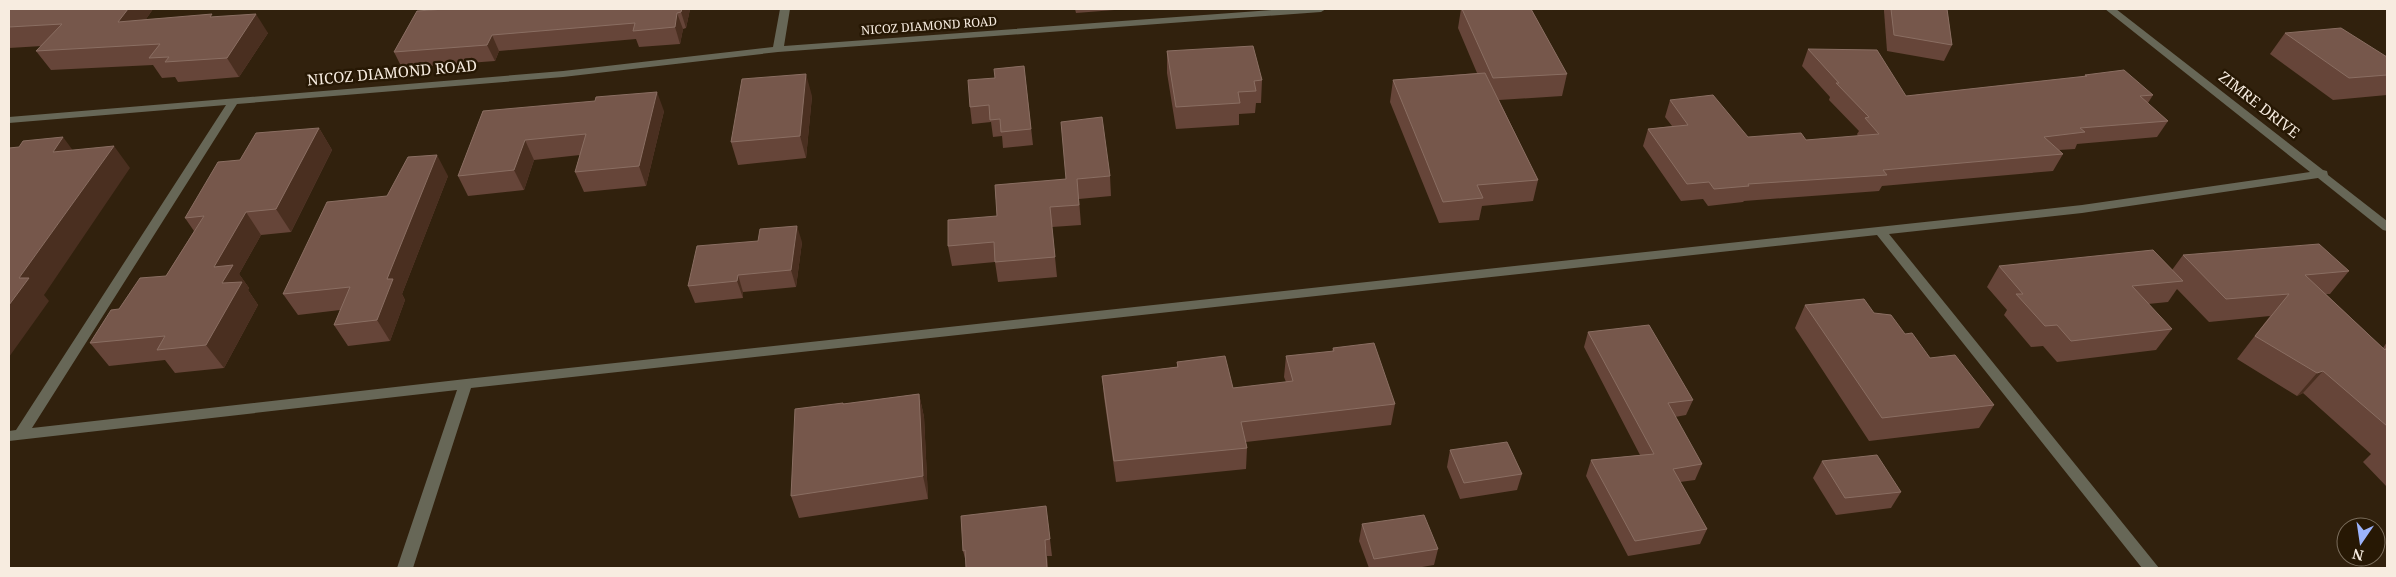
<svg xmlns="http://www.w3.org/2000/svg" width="2396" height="577" font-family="'Noto Serif',serif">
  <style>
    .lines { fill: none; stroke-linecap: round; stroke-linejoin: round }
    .minor { fill: #676757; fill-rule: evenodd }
    .wall { fill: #664539 }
    .shaded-wall { fill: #4a2f20 }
    .building { fill: #76574b; stroke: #8a6e62 }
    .labels { text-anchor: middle; stroke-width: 5; stroke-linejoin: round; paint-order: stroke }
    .far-street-label { font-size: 12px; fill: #f7ece0; stroke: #271804 }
    .street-label { font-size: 15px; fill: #f7ece0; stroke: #271804 }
  </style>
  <rect width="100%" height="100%" fill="#31210d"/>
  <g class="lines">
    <!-- minor -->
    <path class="minor" d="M 780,9 L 790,9 L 784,46 L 1285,9 L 1326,9 L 1321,12 L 778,52 L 563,77 L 237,104 L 32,428 L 466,379 L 2082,205 L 2310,172 L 2105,9 L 2116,9 L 2323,170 L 2327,171 L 2328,175 L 2387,221 L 2387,231 L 2383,230 L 2318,178 L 2082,213 L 1889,234 L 2159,568 L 2142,568 L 1877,235 L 471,388 L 413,568 L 397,568 L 457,390 L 9,441 L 9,431 L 16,430 L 226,105 L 9,123 L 9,117 L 563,71 L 773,47 Z"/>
  </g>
  <!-- wall -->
  <g class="wall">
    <path d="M 9,9 L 153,9 L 146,19 L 214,17 L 268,33 L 239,77 L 178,82 L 175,77 L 162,78 L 153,65 L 51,70 L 36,51 L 42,46 L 9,48 Z"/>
    <path d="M 690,9 L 686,28 L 683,29 L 680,44 L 639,47 L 636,39 L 499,51 L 495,61 L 402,68 L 394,52 L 417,11 Z"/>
    <path d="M 1075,9 L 1127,9 L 1076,13 Z"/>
    <path d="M 1461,9 L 1531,9 L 1567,74 L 1562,96 L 1499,100 L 1538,180 L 1533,201 L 1482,206 L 1479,220 L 1439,223 L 1390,102 L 1393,80 L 1477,73 L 1458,28 Z"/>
    <path d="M 1884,9 L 1947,9 L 1952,45 L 1944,61 L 1887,51 L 1884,11 Z"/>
    <path d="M 2285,33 L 2387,57 L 2387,95 L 2333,100 L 2270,54 Z"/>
    <path d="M 1808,49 L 1906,96 L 2084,77 L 2085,75 L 2153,95 L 2148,103 L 2168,121 L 2157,137 L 2077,144 L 2075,149 L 2059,150 L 2063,154 L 2053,171 L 1882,186 L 1879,191 L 1744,201 L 1743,202 L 1708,206 L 1703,199 L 1681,201 L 1643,146 L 1648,129 L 1672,126 L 1665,117 L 1670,100 L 1748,137 L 1806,140 L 1858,136 L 1857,134 L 1859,131 L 1829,100 L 1830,97 L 1802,66 Z"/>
    <path d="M 1167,51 L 1262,80 L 1261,103 L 1256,103 L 1255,113 L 1239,114 L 1239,125 L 1176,129 L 1167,73 Z"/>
    <path d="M 1024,66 L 1033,145 L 1003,148 L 1002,136 L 993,137 L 991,122 L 972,124 L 970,107 L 995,78 Z"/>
    <path d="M 812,96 L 806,158 L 738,165 L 731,142 Z"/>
    <path d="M 483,111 L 664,111 L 646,186 L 584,192 L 575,172 L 580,155 L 534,160 L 524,190 L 468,196 L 458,176 Z"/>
    <path d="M 319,128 L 332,150 L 291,232 L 261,235 L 239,274 L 249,288 L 248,290 L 258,305 L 224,368 L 175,373 L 165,360 L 109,366 L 90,343 L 119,309 L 166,276 L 194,231 L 185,218 L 240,160 Z"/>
    <path d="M 448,176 L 402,294 L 405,300 L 390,341 L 348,346 L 334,325 L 340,310 L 298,315 L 283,294 L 387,196 Z"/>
    <path d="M 1110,176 L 1111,196 L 1079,199 L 1081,225 L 1052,227 L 1057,277 L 998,282 L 995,262 L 952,266 L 948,246 L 997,216 L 995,185 Z"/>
    <path d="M 802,242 L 796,287 L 743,292 L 743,298 L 695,303 L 688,286 Z"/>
    <path d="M 2183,255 L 2349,271 L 2330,294 L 2326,294 L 2383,348 L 2387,342 L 2387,487 L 2363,462 L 2371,454 L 2303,393 L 2297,396 L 2237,359 L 2270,316 L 2209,322 L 2177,289 L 2168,302 L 2148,304 L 2172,329 L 2156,350 L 2057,362 L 2043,346 L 2031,347 L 2004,315 L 2007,310 L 1987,287 L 1999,266 L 2172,270 Z"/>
    <path d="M 1805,305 L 1874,313 L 1905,334 L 1930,358 L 1994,405 L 1979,428 L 1869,441 L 1795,328 Z"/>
    <path d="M 1588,332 L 1693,400 L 1686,415 L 1675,417 L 1702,464 L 1695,480 L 1680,482 L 1707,529 L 1700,544 L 1628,556 L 1586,476 L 1591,460 L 1640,455 L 1584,347 Z"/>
    <path d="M 1333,348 L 1395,404 L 1391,425 L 1246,442 L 1247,448 L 1246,469 L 1116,482 L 1104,397 L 1102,376 L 1177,367 L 1177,362 L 1233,388 L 1286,382 L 1284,377 L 1286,356 L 1332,352 Z"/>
    <path d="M 919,394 L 924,417 L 928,499 L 799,518 L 791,496 L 843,403 L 844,404 Z"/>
    <path d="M 1450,450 L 1522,474 L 1517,490 L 1460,499 L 1447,467 Z"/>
    <path d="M 1822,461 L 1901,492 L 1891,508 L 1836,515 L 1813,478 Z"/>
    <path d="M 1046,506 L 1052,556 L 1047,556 L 1048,568 L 966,568 L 966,562 L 963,551 Z"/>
    <path d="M 1362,524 L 1438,549 L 1434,565 L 1416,568 L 1369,568 L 1359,541 Z"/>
  </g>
  <!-- shaded-wall -->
  <g class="shaded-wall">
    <path d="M 128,9 L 153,9 L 131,41 L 118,22 Z"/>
    <path d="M 682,9 L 690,9 L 686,28 L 681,12 Z"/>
    <path d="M 677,13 L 683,29 L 680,44 L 675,27 Z"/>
    <path d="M 256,14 L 268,33 L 239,77 L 227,58 Z"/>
    <path d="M 492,35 L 499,51 L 495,61 L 487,45 Z"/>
    <path d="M 806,74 L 812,96 L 806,158 L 800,136 Z"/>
    <path d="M 657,92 L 664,111 L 646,186 L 639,166 Z"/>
    <path d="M 319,128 L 332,150 L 291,232 L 276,209 Z"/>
    <path d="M 63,137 L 80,160 L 53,152 Z"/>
    <path d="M 525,140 L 534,160 L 524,190 L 514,170 Z"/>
    <path d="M 114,146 L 130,168 L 44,295 L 49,301 L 9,357 L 9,305 L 19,278 Z"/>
    <path d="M 437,155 L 448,176 L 402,294 L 405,300 L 390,341 L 377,320 L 387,279 Z"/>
    <path d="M 246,212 L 261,235 L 239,274 L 249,288 L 248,290 L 258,305 L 224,368 L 206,345 L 222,283 L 214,267 Z"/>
    <path d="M 797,226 L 802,242 L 796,287 L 791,270 Z"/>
    <path d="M 738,275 L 743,292 L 743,298 L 737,281 Z"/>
    <path d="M 2323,371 L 2303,393 L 2297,396 L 2317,373 Z"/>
    <path d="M 919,394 L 924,417 L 928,499 L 923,476 Z"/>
    <path d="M 1045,540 L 1047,556 L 1048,568 L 1047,568 Z"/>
  </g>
  <!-- building -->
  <g class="building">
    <path d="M 9,9 L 128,9 L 118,22 L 212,14 L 210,17 L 256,14 L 227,58 L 165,62 L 169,57 L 149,58 L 160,44 L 36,51 L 62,24 L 9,27 Z"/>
    <path d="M 445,9 L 682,9 L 681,12 L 677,13 L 675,27 L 633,31 L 635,23 L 492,35 L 487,45 L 394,52 L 417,11 Z"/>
    <path d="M 1462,9 L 1531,9 L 1567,74 L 1493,78 Z"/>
    <path d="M 1891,9 L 1947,9 L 1952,45 L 1894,35 Z"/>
    <path d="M 2341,28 L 2387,57 L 2387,75 L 2349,78 L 2285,33 Z"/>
    <path d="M 1253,46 L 1262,80 L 1254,81 L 1256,91 L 1238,92 L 1240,103 L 1176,107 L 1167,51 Z"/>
    <path d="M 1808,49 L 1877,50 L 1906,96 L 2087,76 L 2085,75 L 2124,70 L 2153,95 L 2140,96 L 2168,121 L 2080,128 L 2085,132 L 2044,137 L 2063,154 L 1883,170 L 1887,175 L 1748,184 L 1749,186 L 1714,189 L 1709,182 L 1687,184 L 1648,129 L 1688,125 L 1670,100 L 1713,95 L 1748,137 L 1801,133 L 1806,140 L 1879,134 L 1865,118 L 1869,117 L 1836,83 L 1839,83 Z"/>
    <path d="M 1024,66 L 1031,129 L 1001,132 L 1000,119 L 990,120 L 989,105 L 970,107 L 968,80 L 995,78 L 994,69 Z"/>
    <path d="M 1485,73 L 1538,180 L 1477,185 L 1483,198 L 1443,202 L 1393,80 Z"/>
    <path d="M 806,74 L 800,136 L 731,142 L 742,79 Z"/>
    <path d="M 657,92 L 639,166 L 575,172 L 586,134 L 525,140 L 514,170 L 458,176 L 483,111 L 595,101 L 596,97 Z"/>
    <path d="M 1102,117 L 1110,176 L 1077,179 L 1079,205 L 1050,207 L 1055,257 L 995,262 L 994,242 L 948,246 L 948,220 L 997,216 L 995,185 L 1066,179 L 1061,122 Z"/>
    <path d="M 319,128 L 276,209 L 246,212 L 214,267 L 233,265 L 222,283 L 242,282 L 206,345 L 157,350 L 165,336 L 90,343 L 111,310 L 119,309 L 140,278 L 166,276 L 204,216 L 185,218 L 218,162 L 240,160 L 256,133 Z"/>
    <path d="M 63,137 L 53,152 L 114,146 L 19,278 L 29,278 L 9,305 L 9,148 L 19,147 L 23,141 Z"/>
    <path d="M 437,155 L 387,279 L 393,279 L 377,320 L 334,325 L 350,287 L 283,294 L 327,202 L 387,196 L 408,157 Z"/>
    <path d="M 797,226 L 791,270 L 738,275 L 737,281 L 688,286 L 697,246 L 758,241 L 760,229 Z"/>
    <path d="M 2319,244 L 2349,271 L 2305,275 L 2385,350 L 2387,347 L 2387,426 L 2323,371 L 2317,373 L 2255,336 L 2289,294 L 2226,299 L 2183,255 Z"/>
    <path d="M 2153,250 L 2183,281 L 2132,286 L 2172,329 L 2071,341 L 2057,325 L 2045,326 L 2016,294 L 2023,294 L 1999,266 Z"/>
    <path d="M 1864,299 L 1874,313 L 1891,315 L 1905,334 L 1912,333 L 1930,358 L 1955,355 L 1994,405 L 1882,418 L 1805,305 Z"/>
    <path d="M 1649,325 L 1693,400 L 1668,403 L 1702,464 L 1673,469 L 1707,529 L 1635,541 L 1591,460 L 1654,454 L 1588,332 Z"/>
    <path d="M 1374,343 L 1395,404 L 1241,422 L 1247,448 L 1114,461 L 1102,376 L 1178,367 L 1177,362 L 1225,356 L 1233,388 L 1293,381 L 1286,356 L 1334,351 L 1333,348 Z"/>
    <path d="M 919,394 L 923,476 L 791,496 L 795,409 L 843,403 L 843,404 Z"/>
    <path d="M 1507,442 L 1522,474 L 1464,483 L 1450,450 Z"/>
    <path d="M 1877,455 L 1901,492 L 1845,498 L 1822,461 Z"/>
    <path d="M 1046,506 L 1050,539 L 1045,540 L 1047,568 L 966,568 L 965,550 L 963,551 L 961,516 Z"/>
    <path d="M 1424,515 L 1438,549 L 1374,559 L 1362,524 Z"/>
  </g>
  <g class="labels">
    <!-- far-street labels -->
    <g class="far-street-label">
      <text transform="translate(929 26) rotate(-4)" y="4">NICOZ DIAMOND ROAD</text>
    </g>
    <!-- street labels -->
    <g class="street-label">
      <text transform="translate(392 73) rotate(-5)" y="5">NICOZ DIAMOND ROAD</text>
      <text transform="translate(2259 105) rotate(38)" y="5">ZIMRE DRIVE</text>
    </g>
  </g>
  <!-- border -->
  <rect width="2396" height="577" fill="none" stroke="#f7ece0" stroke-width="20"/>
  <!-- north arrow -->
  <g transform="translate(2361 542) rotate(193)"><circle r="24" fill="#271804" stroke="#7a6d5c"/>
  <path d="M0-4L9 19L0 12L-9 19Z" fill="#9cb4fd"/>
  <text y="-8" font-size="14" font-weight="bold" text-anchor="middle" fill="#f7ece0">N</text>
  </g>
</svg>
